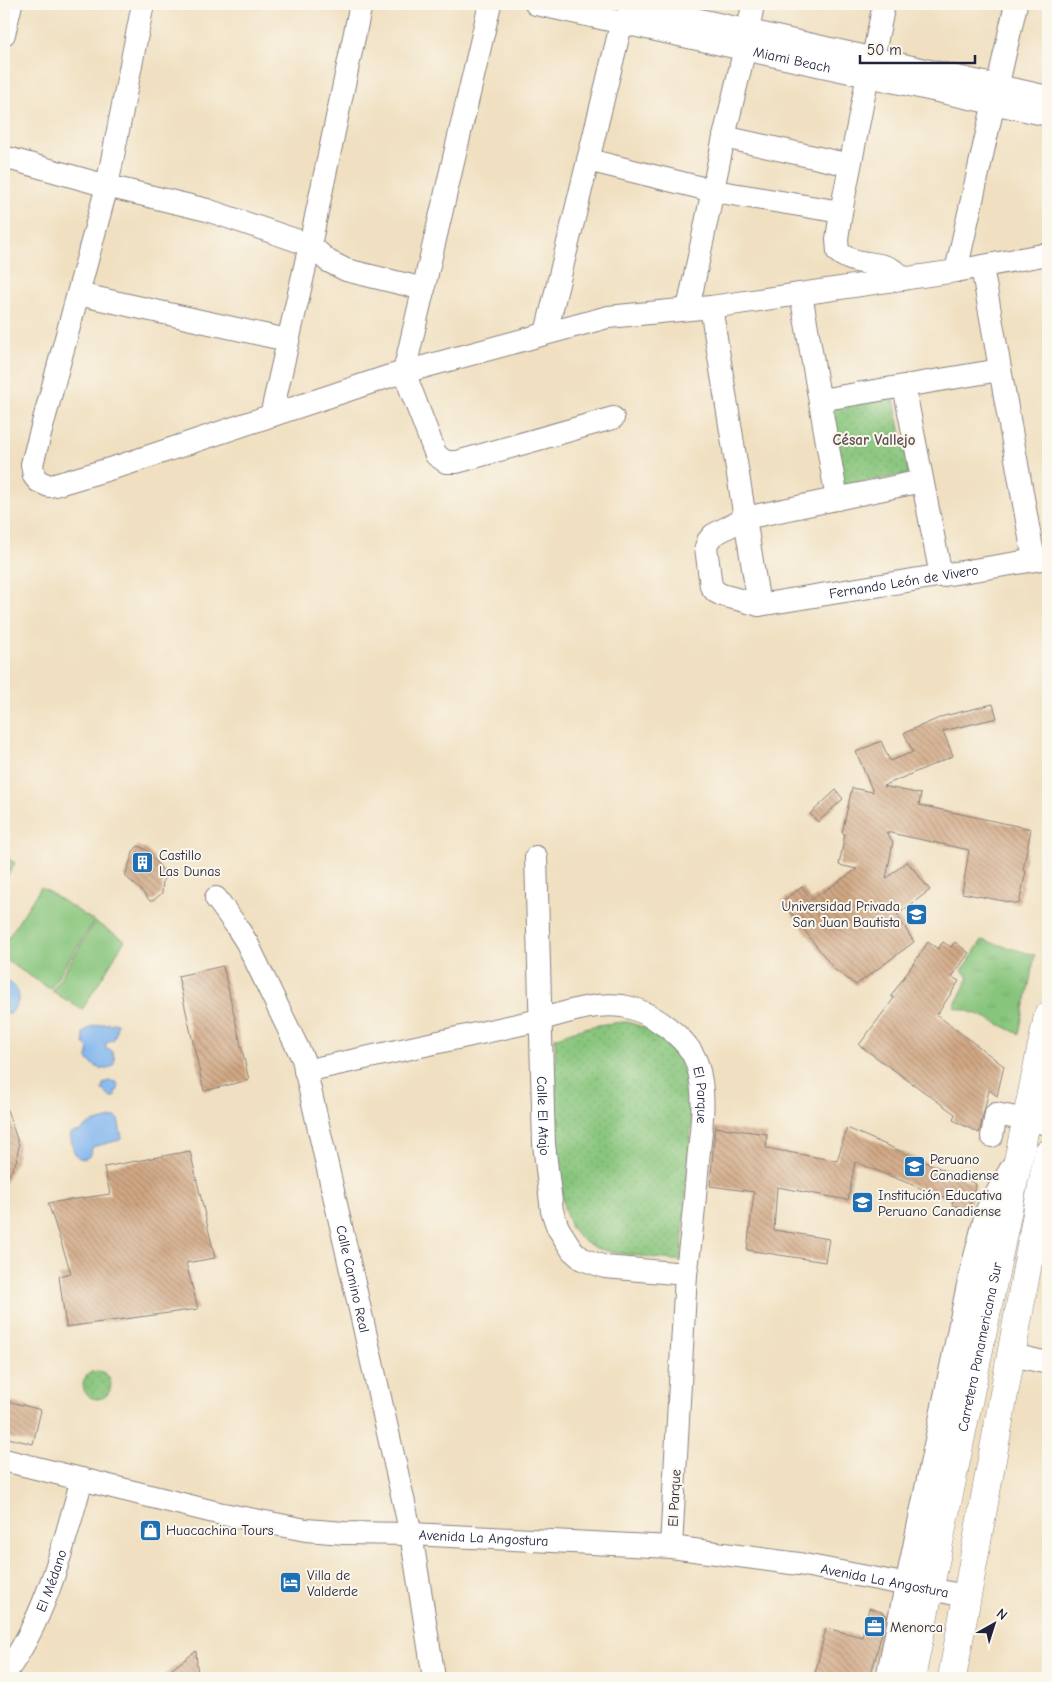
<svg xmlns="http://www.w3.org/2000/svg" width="1052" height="1682" font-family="'Comic Neue',sans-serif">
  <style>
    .grass { fill: url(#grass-tufts); stroke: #54745c }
    .park { fill: url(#park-dots); stroke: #54745c }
    .pitch { fill: #87c57c; stroke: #54745c }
    .water { fill: #80b5ee; stroke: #516c94 }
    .building { fill: url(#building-back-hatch) }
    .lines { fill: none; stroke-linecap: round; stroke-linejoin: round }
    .minor-casing { stroke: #89817e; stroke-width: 24 }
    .highway-casing { stroke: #89817e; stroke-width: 29 }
    .minor { stroke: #fff; stroke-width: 22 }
    .highway { stroke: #fff; stroke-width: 28 }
    .labels { text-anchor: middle; stroke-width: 4; stroke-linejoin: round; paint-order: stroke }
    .street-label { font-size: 14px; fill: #22223b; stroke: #fbf7ec }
    .poi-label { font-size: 14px; fill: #22223b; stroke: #fbf7ec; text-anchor: start }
    .neighbourhood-label { font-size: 15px; font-weight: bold; fill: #5f5155; stroke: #fbf7ec }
  </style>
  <defs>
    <pattern id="grass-tufts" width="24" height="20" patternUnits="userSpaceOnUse" patternTransform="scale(1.25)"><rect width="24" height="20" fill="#87c57c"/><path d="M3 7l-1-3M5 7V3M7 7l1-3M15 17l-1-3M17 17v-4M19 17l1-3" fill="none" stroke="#74a96c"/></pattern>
    <pattern id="park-dots" width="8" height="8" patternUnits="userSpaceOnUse" patternTransform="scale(1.25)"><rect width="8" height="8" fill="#87c57c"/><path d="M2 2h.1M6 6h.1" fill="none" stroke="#74a96c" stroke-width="1.8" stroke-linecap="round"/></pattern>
    <pattern id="building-back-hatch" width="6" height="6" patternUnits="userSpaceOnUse" patternTransform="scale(1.25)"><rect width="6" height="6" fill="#d1a884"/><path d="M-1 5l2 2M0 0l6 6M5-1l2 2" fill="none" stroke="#a9886d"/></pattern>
  </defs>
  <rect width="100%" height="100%" fill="#fbf7ec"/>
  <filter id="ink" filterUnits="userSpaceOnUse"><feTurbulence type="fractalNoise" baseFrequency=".02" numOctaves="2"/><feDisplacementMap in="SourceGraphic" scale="10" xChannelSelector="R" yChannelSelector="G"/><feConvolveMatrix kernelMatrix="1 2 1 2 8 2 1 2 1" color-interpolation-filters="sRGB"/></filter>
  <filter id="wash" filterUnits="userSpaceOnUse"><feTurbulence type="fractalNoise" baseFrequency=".0096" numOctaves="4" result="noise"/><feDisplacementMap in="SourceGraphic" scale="20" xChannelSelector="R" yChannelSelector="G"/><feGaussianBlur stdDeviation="1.12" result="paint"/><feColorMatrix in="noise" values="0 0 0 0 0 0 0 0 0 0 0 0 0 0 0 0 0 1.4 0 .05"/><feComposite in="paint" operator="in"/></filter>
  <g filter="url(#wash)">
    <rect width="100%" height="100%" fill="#f0e0c1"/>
    <!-- grass -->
    <path class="grass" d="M 982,940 L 1035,955 L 1019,1034 L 980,1015 L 954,1007 L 969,977 L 962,971 Z"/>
    <!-- park -->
    <g class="park">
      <path d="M 893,394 L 909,474 L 837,486 L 826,408 Z"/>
      <path d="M 627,1022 C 662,1031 685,1052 694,1088 L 681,1261 L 616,1253 L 596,1248 L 582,1240 L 571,1228 L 564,1208 L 557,1151 L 555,1038 C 579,1028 601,1023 627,1022 Z"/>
      <circle cx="97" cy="1385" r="14"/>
    </g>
    <!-- pitch -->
    <g class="pitch">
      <path d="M 4,856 L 15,863 L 4,881 Z"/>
      <path d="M 41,887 L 94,921 L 50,989 L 4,959 L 4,944 Z"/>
      <path d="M 95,922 L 125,940 L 82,1010 L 52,991 Z"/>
    </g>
    <!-- water -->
    <g class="water">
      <path d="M 4,978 C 20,989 24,997 11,1013 L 4,1013 Z"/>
      <path d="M 117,1023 L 116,1033 L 113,1040 L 106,1042 L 106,1050 L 110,1049 C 125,1070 100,1077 87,1058 L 89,1049 L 84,1043 L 83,1033 C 92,1023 103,1024 117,1023 Z"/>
      <path d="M 109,1081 L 116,1082 L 118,1085 L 118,1090 L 114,1093 L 116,1095 L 115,1097 L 111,1098 L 102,1090 L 103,1084 Z"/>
      <path d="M 116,1117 L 118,1119 L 122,1138 L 120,1140 L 92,1147 L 91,1155 C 74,1168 72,1144 70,1133 L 80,1131 L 91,1123 Z"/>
    </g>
    <g id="blocks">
      <!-- building -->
      <g class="building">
        <path d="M 993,704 L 997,718 L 943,731 L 953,756 L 883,786 L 921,794 L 919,805 L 1031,829 L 1023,870 L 1026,871 L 1019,904 L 962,893 L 969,850 L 886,832 L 893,842 L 886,879 L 907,861 L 930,890 L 897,915 L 914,942 L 856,985 L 834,969 L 782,901 L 802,887 L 811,900 L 857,869 L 839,865 L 845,834 L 842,833 L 852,788 L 873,792 L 856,752 L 881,741 L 890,761 L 913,752 L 904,733 L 944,716 Z"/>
        <path d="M 836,790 L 843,799 L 818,822 L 810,814 Z"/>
        <path d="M 138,846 L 147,850 L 167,876 L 163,880 L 162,893 L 154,900 L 150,901 L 140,889 L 125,876 L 134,850 Z"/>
        <path d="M 928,942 L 938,949 L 943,942 L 951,947 L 955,942 L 969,953 L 952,977 L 959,981 L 937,1015 L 1004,1066 L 997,1096 L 989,1090 L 979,1133 L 953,1120 L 955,1114 L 859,1045 L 894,998 L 891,996 Z"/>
        <path d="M 223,966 L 249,1080 L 204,1091 L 178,976 Z"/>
        <path d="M 6,1107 L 19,1145 L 16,1162 L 4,1184 L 4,1108 Z"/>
        <path d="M 715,1127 L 767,1134 L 766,1148 L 837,1161 L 847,1128 L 976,1184 L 968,1210 L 952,1205 L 953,1201 L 855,1162 L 848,1200 L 777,1187 L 774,1230 L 829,1239 L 825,1262 L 747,1250 L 754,1192 L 710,1186 Z"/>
        <path d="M 190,1151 L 215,1258 L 186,1263 L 198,1309 L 66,1327 L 59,1276 L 71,1273 L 48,1203 L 110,1194 L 104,1167 Z"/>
        <path d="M 4,1400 L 41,1410 L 33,1444 L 4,1437 Z"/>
        <path d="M 869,1608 L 882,1612 L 886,1617 L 870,1678 L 814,1678 L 826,1628 L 862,1637 Z"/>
        <path d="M 196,1651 L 198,1678 L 160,1678 Z"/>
      </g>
    </g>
  </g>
  <g filter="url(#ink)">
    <use href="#blocks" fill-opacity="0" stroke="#89817e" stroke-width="1"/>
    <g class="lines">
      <defs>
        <g id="minor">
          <path d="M 143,4 L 107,186 L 32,464 L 34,476 L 38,481 L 49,486 L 55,485 L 123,465 L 390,376 L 608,317 L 711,307 L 956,271 L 1048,254"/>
          <path d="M 490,4 L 404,372 L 436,455 L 446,462 L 457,462 L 613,418"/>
          <path id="s1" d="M 536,4 L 1048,115"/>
          <path d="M 627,4 L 1048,97"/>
          <path d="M 4,34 L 11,4"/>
          <path d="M 873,58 L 884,4"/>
          <path d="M 868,75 L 841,212 L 837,239 L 838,252 C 860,270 884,256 904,279"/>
          <path d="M 724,137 L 850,165"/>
          <path d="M 4,157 L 107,186 L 207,210 L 310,245 L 328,261 L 346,270 L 424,289"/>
          <path d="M 588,160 L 714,191 L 841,212"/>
          <path d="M 982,267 L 1034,560"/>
          <path d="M 956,271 L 1016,4"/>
          <path d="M 78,294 L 287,340"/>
          <path d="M 801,294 L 837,499"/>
          <path d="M 711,307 L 759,605"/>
          <path d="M 688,309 L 724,137 L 745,48 L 753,4"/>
          <path d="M 546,333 L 622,21"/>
          <path d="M 904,386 L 941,576"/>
          <path d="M 820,400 L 1000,370"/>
          <path d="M 271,416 L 310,245 L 361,4"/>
          <path id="s2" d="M 922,481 L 745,518 L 713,535 L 708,541 L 706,547 L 711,586 L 716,592 L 722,595 L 759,605 L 1048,558"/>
          <path id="s3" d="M 536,857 L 544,1144 L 552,1211 L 558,1228 L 572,1250 L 582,1259 L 605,1267 L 686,1274"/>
          <path id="s4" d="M 216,898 L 235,924 L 247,943 L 303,1059 L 411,1534 L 434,1678"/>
          <path id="s5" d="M 305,1071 C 379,1055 453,1039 526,1023 C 558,1016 589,1002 622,1006 C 649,1010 689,1038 697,1064 C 707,1095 701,1129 698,1161 C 695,1199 692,1237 686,1274 L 671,1547"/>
          <path d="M 992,1136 L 996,1114 L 1048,1124"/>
          <path d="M 1012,1355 L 1048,1363"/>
          <path id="s6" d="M 4,1460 L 218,1513 L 306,1530 L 344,1533 L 411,1534 L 671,1547 L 799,1564 L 966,1596"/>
          <path id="s7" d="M 4,1675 C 46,1618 63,1547 82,1479"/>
          <path d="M 887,1678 L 969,1280 L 987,1210 L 1013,1165"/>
        </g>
        <g id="highway">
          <path id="s8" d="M 911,1678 L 1048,1016"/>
          <path d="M 952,1678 L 1048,1153"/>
        </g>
      </defs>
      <!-- minor casing -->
      <use href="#minor" class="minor-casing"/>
      <!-- highway casing -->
      <use href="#highway" class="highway-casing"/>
      <!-- minor -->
      <use href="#minor" class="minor"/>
      <!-- highway -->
      <use href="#highway" class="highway"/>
    </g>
  </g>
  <!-- icons -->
  <defs>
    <symbol id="building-square" viewBox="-11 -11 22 22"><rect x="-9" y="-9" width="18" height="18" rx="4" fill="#1f6fb2" stroke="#fbf7ec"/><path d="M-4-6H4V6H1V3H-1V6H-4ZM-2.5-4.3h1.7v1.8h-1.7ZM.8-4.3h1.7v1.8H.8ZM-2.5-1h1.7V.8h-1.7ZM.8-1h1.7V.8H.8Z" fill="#fff"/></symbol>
    <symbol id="university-square" viewBox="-11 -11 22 22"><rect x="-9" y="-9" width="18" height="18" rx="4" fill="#1f6fb2" stroke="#fbf7ec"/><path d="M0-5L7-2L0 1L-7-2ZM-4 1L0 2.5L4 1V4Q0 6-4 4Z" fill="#fff"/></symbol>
    <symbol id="school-square" viewBox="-11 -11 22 22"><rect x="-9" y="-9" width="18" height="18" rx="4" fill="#1f6fb2" stroke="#fbf7ec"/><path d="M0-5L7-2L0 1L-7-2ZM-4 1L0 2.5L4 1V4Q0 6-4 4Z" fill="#fff"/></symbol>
    <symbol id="shop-square" viewBox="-11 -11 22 22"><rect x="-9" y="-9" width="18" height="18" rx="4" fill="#1f6fb2" stroke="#fbf7ec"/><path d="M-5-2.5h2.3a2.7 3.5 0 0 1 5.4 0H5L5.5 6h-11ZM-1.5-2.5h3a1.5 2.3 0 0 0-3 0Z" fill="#fff"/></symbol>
    <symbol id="hotel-square" viewBox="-11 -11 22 22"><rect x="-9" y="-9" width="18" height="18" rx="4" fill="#1f6fb2" stroke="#fbf7ec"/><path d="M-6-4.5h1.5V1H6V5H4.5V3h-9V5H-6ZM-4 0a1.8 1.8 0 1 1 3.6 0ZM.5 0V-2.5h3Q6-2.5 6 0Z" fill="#fff"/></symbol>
    <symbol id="office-square" viewBox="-11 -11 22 22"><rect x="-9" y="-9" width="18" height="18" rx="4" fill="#1f6fb2" stroke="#fbf7ec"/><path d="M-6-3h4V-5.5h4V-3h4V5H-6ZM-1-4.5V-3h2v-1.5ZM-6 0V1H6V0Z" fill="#fff"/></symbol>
  </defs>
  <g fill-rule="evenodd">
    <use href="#building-square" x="130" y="850" width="25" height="25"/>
    <use href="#university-square" x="904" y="902" width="25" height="25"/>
    <use href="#school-square" x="902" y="1154" width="25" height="25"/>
    <use href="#school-square" x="850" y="1190" width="25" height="25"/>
    <use href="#shop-square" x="138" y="1518" width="25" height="25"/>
    <use href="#hotel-square" x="278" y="1570" width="25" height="25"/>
    <use href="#office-square" x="862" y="1614" width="25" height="25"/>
  </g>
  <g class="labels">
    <!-- street labels -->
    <g class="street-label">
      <text dy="5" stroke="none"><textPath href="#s1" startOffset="262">Miami Beach</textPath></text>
      <text dy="5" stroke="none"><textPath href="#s2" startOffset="470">Fernando León de Vivero</textPath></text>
      <text dy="5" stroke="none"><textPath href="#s5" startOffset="454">El Parque</textPath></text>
      <text dy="5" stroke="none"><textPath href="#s3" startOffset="259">Calle El Atajo</textPath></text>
      <text dy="5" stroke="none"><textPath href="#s4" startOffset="409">Calle Camino Real</textPath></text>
      <text dy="5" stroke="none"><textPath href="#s8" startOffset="338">Carretera Panamericana Sur</textPath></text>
      <text transform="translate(674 1498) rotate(-87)" y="5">El Parque</text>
      <text dy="5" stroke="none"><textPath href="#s6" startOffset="488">Avenida La Angostura</textPath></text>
      <text dy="5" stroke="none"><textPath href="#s7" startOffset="106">El Médano</textPath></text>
      <text dy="5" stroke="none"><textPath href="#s6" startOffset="892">Avenida La Angostura</textPath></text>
    </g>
    <!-- poi labels -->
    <g class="poi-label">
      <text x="159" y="860">Castillo<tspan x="159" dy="16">Las Dunas</tspan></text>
      <text x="900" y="911" text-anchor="end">Universidad Privada<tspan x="900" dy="16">San Juan Bautista</tspan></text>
      <text x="930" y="1164">Peruano<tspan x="930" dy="16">Canadiense</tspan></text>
      <text x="878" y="1200">Institución Educativa<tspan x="878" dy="16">Peruano Canadiense</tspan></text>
      <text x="166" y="1535">Huacachina Tours</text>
      <text x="307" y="1580">Villa de<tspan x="307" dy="16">Valderde</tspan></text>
      <text x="890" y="1632">Menorca</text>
    </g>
    <!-- neighbourhood labels -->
    <g class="neighbourhood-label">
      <text x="874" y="445">César Vallejo</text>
    </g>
  </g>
  <!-- margin -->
  <rect width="1052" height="1682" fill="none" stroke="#fbf7ec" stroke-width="20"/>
  <!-- north arrow -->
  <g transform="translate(994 1624) rotate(39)" stroke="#fbf7ec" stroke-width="4" paint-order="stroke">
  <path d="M0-4L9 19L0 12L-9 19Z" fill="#22223b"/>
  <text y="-8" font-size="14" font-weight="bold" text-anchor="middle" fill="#22223b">N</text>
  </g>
  <!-- scale -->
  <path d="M860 55v8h115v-8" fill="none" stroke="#22223b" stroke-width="2.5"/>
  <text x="867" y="55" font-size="15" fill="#22223b" stroke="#fbf7ec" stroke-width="4" paint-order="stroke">50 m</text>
</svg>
